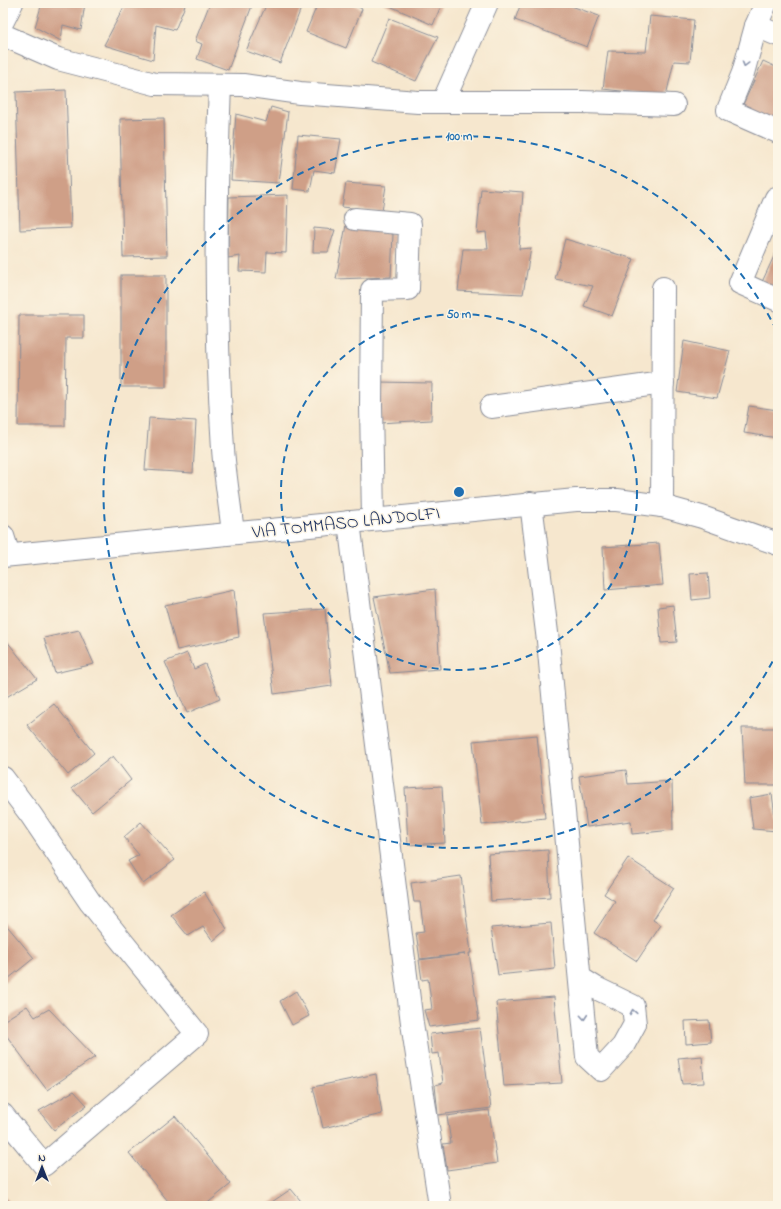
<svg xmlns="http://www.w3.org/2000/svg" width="781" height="1209" font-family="'Indie Flower',sans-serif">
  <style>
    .building { fill: #cf9f87 }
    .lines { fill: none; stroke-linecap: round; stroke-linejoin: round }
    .minor-casing { stroke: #888b96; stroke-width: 24 }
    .minor { stroke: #fff; stroke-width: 22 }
    .oneway { stroke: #8d97ae }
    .ring { fill: none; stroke: #1f6fb2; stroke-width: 2; stroke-dasharray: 7 5 }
    .labels { text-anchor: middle; stroke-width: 3; stroke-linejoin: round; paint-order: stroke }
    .street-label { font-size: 18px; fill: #1b2f5e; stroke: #fcf5e5 }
    .centre { fill: #1f6fb2; stroke: #fcf5e5; stroke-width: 2 }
    .ring-label { font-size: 12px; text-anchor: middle; font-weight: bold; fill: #1f6fb2; stroke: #fcf5e5; stroke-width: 3; stroke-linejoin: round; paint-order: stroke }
  </style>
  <rect width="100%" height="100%" fill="#fcf5e5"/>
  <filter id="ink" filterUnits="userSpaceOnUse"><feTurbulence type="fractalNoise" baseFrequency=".025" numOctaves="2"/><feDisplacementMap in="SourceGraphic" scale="8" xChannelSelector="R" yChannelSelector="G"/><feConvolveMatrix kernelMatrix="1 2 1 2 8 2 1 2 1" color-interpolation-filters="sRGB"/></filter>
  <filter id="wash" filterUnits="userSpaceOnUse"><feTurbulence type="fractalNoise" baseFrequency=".012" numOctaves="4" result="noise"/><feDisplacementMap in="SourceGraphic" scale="16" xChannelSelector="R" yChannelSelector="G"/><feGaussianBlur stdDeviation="0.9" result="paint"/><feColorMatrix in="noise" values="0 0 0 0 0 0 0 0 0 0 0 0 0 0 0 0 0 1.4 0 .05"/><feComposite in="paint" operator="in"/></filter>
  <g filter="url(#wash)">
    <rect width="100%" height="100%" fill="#f6e7ce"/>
    <g id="blocks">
      <!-- building -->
      <g class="building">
        <path d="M 42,3 L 85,3 L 81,30 L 63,25 L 61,41 L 35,27 Z"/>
        <path d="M 126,3 L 186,3 L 175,30 L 156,25 L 153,60 L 104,45 Z"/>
        <path d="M 210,3 L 253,3 L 228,70 L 197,59 L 202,44 L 195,41 Z"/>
        <path d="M 267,3 L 303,3 L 280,63 L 246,51 Z"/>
        <path d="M 318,3 L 351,3 L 362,9 L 346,48 L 306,32 Z"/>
        <path d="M 383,3 L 442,3 L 433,25 Z"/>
        <path d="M 521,3 L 563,3 L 599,16 L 587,47 L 515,20 Z"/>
        <path d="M 650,16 L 694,20 L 690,62 L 674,61 L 666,96 L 603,89 L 608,51 L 646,52 Z"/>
        <path d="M 389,18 L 438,37 L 416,81 L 371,62 Z"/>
        <path d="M 763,61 L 778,68 L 778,127 L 741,109 Z"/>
        <path d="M 66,90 L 71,228 L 20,230 L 16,92 Z"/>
        <path d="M 271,107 L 288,112 L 279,183 L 231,180 L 236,114 L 266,122 Z"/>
        <path d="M 164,118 L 167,256 L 123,257 L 120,119 Z"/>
        <path d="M 298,135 L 341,139 L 335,173 L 314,170 L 310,191 L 293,189 Z"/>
        <path d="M 346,183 L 386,186 L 382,211 L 342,207 Z"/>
        <path d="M 481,189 L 523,192 L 519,249 L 531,248 L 523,294 L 458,291 L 463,249 L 488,249 L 486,232 L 477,233 Z"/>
        <path d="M 288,195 L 286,253 L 267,252 L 266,272 L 239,271 L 240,256 L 228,258 L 229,197 Z"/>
        <path d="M 346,225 L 393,234 L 391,277 L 336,279 Z"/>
        <path d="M 314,228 L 335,230 L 328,252 L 313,252 Z"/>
        <path d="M 565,239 L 634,259 L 612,316 L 584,306 L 593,286 L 555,279 Z"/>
        <path d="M 775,254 L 778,255 L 778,289 L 762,282 Z"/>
        <rect x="121" y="275" width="45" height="112"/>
        <path d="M 19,315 L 84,315 L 84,338 L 66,338 L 65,426 L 18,426 Z"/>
        <path d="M 684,341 L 730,351 L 717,398 L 677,392 Z"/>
        <path d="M 378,382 L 432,383 L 431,420 L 379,423 Z"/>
        <path d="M 749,406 L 778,410 L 778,438 L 744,433 Z"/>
        <path d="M 149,418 L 196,421 L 193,473 L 145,470 Z"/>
        <path d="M 659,543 L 663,585 L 605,590 L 603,547 Z"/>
        <path d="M 708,573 L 710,598 L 692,600 L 690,574 Z"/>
        <path d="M 435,589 L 440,669 L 390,673 L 374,597 Z"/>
        <path d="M 234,590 L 239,637 L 177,650 L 165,605 Z"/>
        <path d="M 673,605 L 677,642 L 661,643 L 658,607 Z"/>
        <path d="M 325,609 L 332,686 L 274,694 L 264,613 Z"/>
        <path d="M 79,630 L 94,664 L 55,673 L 44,638 Z"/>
        <path d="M 6,640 L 37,679 L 3,699 L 3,642 Z"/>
        <path d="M 187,653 L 194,669 L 205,664 L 220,699 L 187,713 L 165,662 Z"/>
        <path d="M 54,704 L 94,753 L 68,775 L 27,725 Z"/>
        <path d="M 742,728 L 778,728 L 778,785 L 745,785 Z"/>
        <path d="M 537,735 L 545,818 L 482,825 L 473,741 Z"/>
        <path d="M 113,756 L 131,780 L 92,812 L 72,788 Z"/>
        <path d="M 626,770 L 628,784 L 672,781 L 673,830 L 632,834 L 631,821 L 587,827 L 579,776 Z"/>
        <path d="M 442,786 L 445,843 L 408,845 L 405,788 Z"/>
        <path d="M 772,794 L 777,831 L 753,829 L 749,798 Z"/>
        <path d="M 141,822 L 175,860 L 143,884 L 128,861 L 139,855 L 124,837 Z"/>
        <path d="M 548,850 L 550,897 L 491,901 L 488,854 Z"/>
        <path d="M 628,858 L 674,888 L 653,920 L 661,925 L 637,961 L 594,933 L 615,901 L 604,894 Z"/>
        <path d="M 461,876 L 471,953 L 469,953 L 479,1020 L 429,1027 L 424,1010 L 432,1009 L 428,979 L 422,980 L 419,960 L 465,954 L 420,959 L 416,933 L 424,932 L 420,902 L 414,902 L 411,883 Z"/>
        <path d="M 204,892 L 227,929 L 213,941 L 203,927 L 188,936 L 171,915 Z"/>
        <path d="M 3,921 L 34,958 L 3,983 Z"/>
        <path d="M 551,923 L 555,969 L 498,975 L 491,928 Z"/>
        <path d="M 296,991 L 309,1016 L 292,1025 L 280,1001 Z"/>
        <path d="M 554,997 L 562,1083 L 504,1086 L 496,1002 Z"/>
        <path d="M 27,1006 L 35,1017 L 49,1009 L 95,1057 L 47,1090 L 3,1031 L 3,1021 Z"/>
        <path d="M 709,1020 L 711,1042 L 686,1044 L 685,1021 Z"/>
        <path d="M 480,1028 L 491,1108 L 438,1115 L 435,1085 L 443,1083 L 439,1053 L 432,1054 L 430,1034 Z"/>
        <path d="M 702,1056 L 704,1083 L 682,1084 L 678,1058 Z"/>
        <path d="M 376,1074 L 382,1114 L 323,1128 L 313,1087 Z"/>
        <path d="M 74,1091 L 87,1105 L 54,1130 L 39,1111 Z"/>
        <path d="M 489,1110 L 497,1163 L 447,1170 L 443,1144 L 451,1143 L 447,1116 Z"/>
        <path d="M 175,1116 L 231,1184 L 204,1206 L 172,1206 L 129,1153 Z"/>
        <path d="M 291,1189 L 305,1206 L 266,1206 Z"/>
        <path d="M 3,1194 L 12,1206 L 3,1206 Z"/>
      </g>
    </g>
  </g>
  <g filter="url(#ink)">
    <use href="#blocks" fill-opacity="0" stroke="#888b96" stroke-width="1"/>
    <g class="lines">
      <defs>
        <g id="minor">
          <path d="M 766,3 L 756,26 L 743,73 L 728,110 L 778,132"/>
          <path d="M 3,21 L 12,3"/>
          <path d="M 756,26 L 778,35"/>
          <path d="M 3,35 L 58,59 L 155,84 L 243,85 L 300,93 L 418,102 L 582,102 L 674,105"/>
          <path d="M 220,85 C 215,206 215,328 223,449 C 225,477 230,505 233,533"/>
          <path d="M 443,102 L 487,3"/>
          <path d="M 776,198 L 740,283 L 778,300"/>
          <path d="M 355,219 L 410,224 L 408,289 L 372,290 L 371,405 L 373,519"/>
          <path d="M 491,407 L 663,383"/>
          <path d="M 531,503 L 548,641 L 587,1057 L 601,1070 L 623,1046 L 635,1024 L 633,1006 L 596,988 L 580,978"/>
          <path d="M 662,506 L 663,288"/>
          <path d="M 349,522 L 412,1023 L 440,1206"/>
          <path d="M 3,536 L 9,555"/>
          <path d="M 3,556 L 576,500 L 617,500 L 662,506 L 702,517 L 778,544"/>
          <path d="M 3,778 L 31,815 L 90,902 L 197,1034 L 44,1165 L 3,1115"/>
        </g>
      </defs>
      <!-- minor casing -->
      <use href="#minor" class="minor-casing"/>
      <!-- minor -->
      <use href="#minor" class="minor"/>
    </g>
    <!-- one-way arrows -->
    <defs><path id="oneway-chevron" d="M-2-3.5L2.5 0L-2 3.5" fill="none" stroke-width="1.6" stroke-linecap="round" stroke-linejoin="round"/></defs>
    <g class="oneway">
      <use href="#oneway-chevron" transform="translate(745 64) rotate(105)"/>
      <use href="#oneway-chevron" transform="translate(633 1012) rotate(-100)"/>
      <use href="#oneway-chevron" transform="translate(584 1017) rotate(85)"/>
    </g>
  </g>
  <!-- distance rings -->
  <g class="ring">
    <circle cx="459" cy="492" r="178"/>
    <path d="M778 651A356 356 0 1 1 778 333"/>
  </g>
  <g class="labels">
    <!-- street labels -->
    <g class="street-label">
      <text transform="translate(346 522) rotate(-6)" y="6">VIA TOMMASO LANDOLFI</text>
    </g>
  </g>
  <circle cx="459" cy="492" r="6" class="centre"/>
  <g class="ring-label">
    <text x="459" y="140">100 m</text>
    <text x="459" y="318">50 m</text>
  </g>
  <!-- margin -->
  <rect width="781" height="1209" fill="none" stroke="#fcf5e5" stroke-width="16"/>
  <!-- north arrow -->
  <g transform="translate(42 1167)" stroke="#fcf5e5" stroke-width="3" paint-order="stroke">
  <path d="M0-3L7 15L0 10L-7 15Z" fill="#1b2f5e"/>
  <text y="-6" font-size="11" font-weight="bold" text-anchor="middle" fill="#1b2f5e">N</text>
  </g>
</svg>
